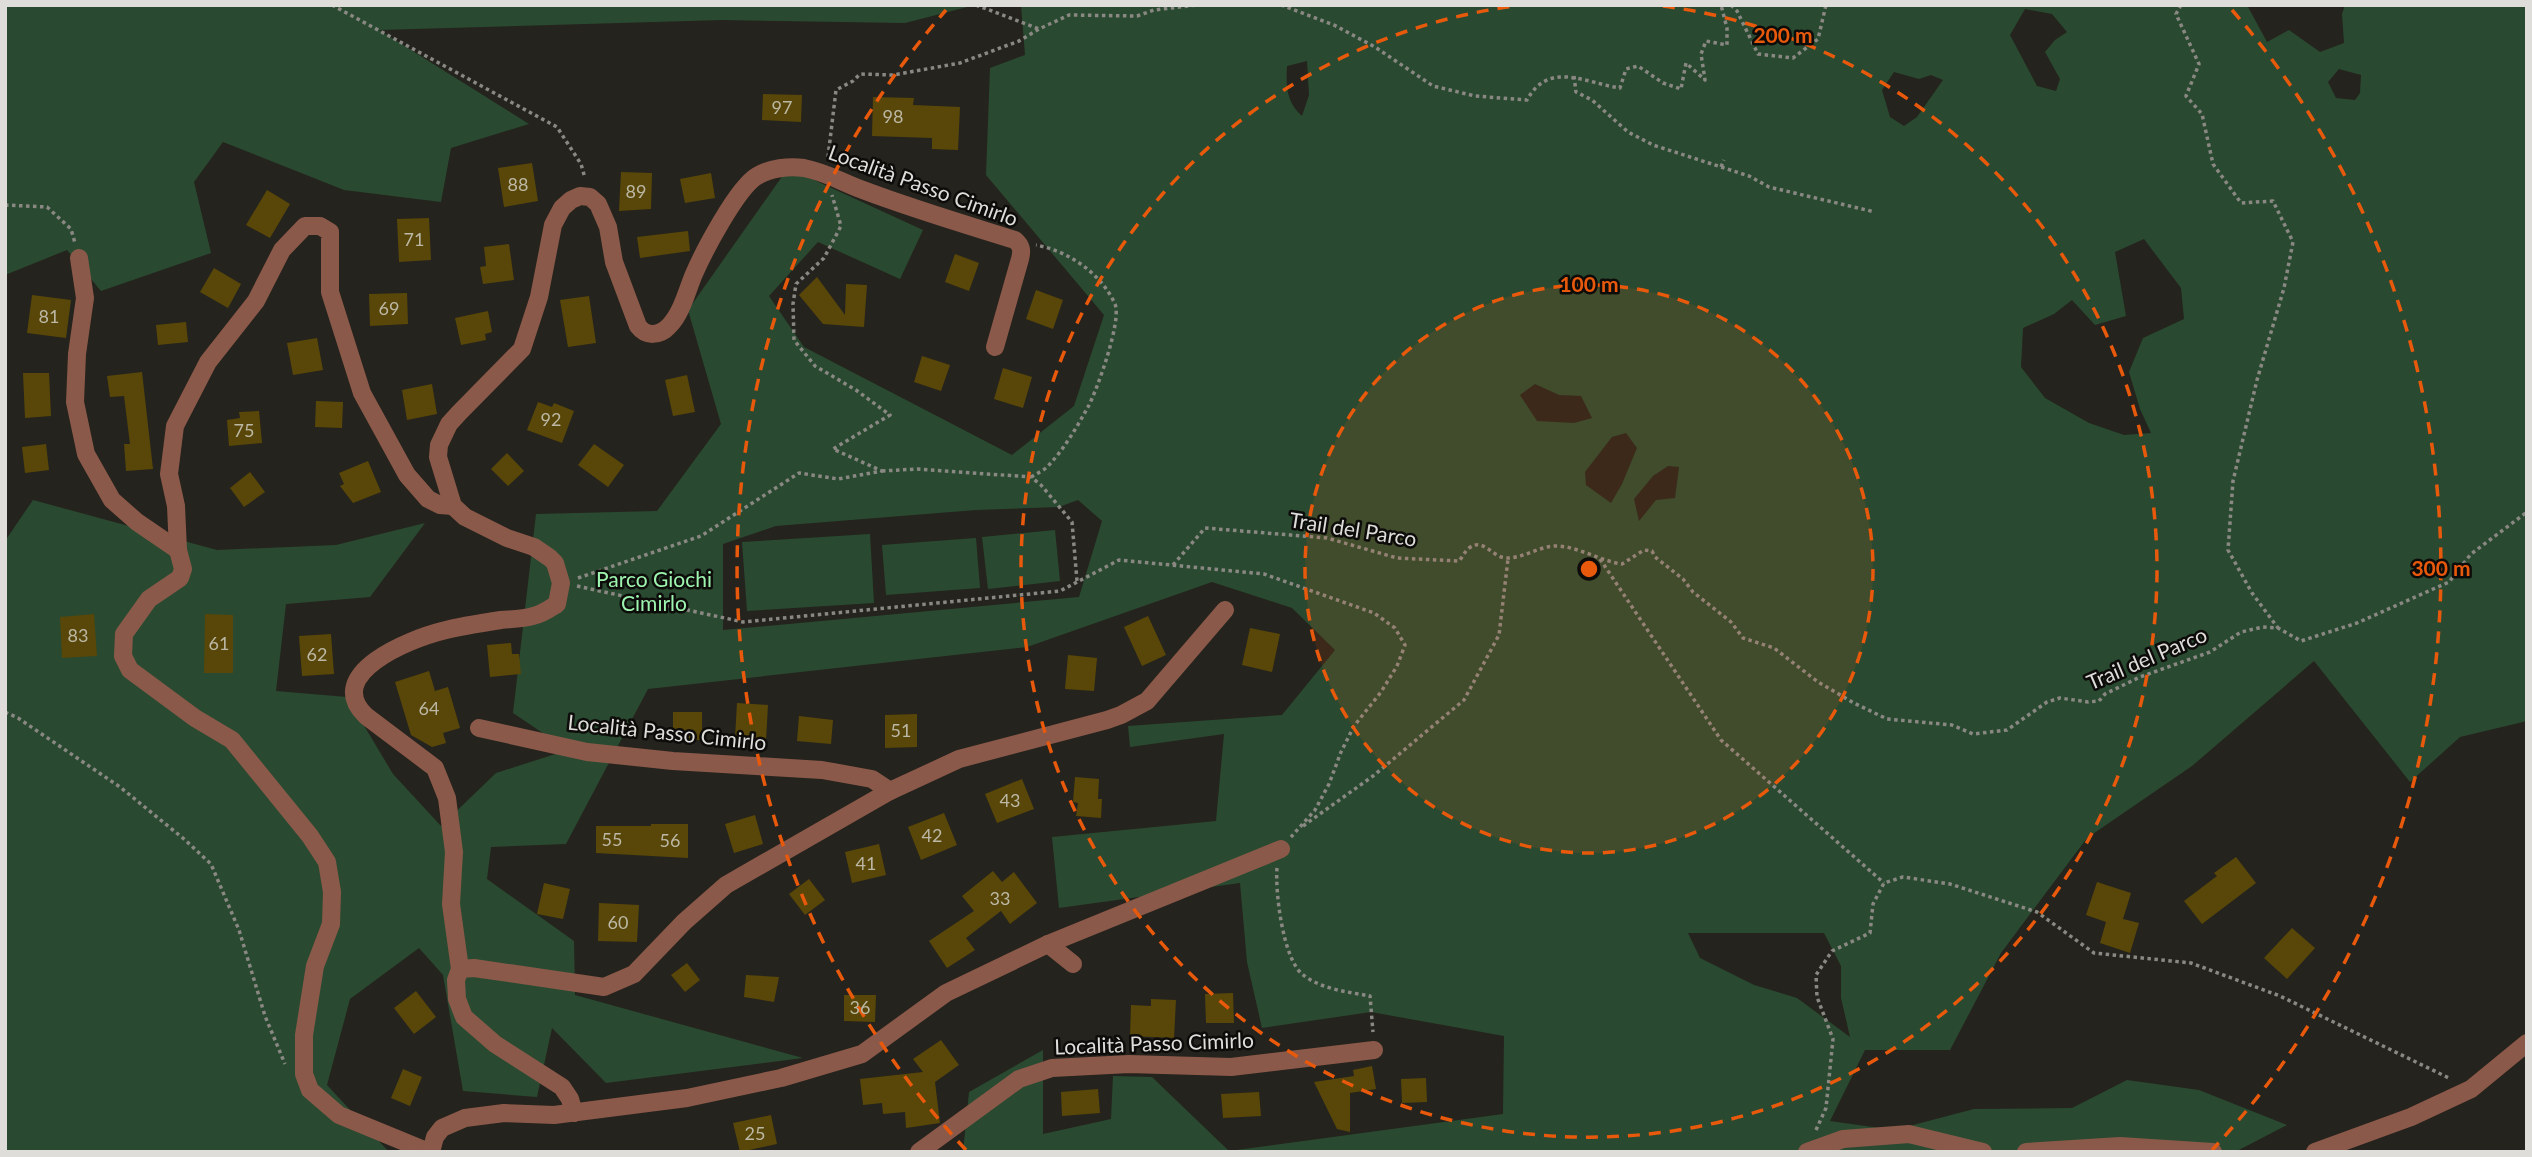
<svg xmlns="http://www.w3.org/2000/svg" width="2532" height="1157" font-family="Lato,sans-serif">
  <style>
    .green { fill: #294a30; fill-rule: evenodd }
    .building { fill: #584708 }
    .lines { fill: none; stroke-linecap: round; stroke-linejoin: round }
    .path { stroke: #8a8883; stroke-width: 3.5; stroke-dasharray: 3.5 3.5; stroke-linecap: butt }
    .minor { stroke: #8b5949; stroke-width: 18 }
    .ring { fill: none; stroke: #e8590c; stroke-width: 3.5; stroke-dasharray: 12 9 }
    .labels { text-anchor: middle; stroke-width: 5; stroke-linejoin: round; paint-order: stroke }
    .number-label { font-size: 18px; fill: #bcb8a5 }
    .street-label { font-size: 21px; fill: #deddd9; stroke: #0d0c0a }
    .park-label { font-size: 21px; fill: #9df5af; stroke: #0d0c0a }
    .centre { fill: #e8590c; stroke: #0d0c0a; stroke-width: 3.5 }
    .ring-label { font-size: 21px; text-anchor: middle; font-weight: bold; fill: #e8590c; stroke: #0d0c0a; stroke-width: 5; stroke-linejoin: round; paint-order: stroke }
  </style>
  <rect width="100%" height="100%" fill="#25231d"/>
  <!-- green -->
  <g class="green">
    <path d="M 5,5 L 975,5 L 905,23 L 722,20 L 379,30 L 529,124 L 451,148 L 441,202 L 344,190 L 223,142 L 194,182 L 211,253 L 101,291 L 67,250 L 5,275 Z"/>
    <path d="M 1021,5 L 2247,5 L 2267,42 L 2289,30 L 2320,52 L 2344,43 L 2342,14 L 2345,5 L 2527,5 L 2527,721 L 2460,737 L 2410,782 L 2314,661 L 2192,766 L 2087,838 L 2001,953 L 1950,1050 L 1865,1050 L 1830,1121 L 1894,1130 L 1974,1109 L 2072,1108 L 2127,1080 L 2199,1090 L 2287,1125 L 2235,1152 L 963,1152 L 969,1092 L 1043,1050 L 1043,1134 L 1111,1119 L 1113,1076 L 1152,1077 L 1229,1151 L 1503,1114 L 1504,1036 L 1371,1012 L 1262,1028 L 1247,962 L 1240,883 L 1059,908 L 1052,837 L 1216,821 L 1224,734 L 1130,747 L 1128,726 L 1282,715 L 1335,650 L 1292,608 L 1212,582 L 1027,647 L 648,689 L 566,844 L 491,847 L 487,879 L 574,941 L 575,995 L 803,1058 L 606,1083 L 552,1028 L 537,1097 L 463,1091 L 443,975 L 419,948 L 350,999 L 327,1085 L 389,1152 L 5,1152 L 5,541 L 33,500 L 217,550 L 336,545 L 425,523 L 370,597 L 286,604 L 276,691 L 347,697 L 393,774 L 441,826 L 496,773 L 568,750 L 513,713 L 536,514 L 657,511 L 721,424 L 688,310 L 788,168 L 923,230 L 900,279 L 818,242 L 769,296 L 804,347 L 1012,455 L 1074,406 L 1104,315 L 986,175 L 990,68 L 1025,55 ZM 2025,9 L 2052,14 L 2067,32 L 2055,40 L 2045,52 L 2060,79 L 2056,91 L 2037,86 L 2010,35 ZM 1307,61 L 1309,95 L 1302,116 C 1286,102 1286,86 1287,66 ZM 2339,69 L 2361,75 L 2360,93 L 2355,100 L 2336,98 L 2328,82 ZM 1894,72 L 1919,79 L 1931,75 L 1943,80 L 1917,117 L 1904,126 L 1890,117 L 1882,90 ZM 2144,239 L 2181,288 L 2184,319 L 2143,338 L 2129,372 L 2140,409 L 2151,433 L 2124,435 L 2089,423 L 2045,398 L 2021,367 L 2023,328 L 2054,314 L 2072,300 L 2095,325 L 2126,316 L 2115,252 ZM 1535,384 L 1559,395 L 1581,396 L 1592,418 L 1574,423 L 1537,421 L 1520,395 ZM 1626,433 L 1637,448 L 1622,484 L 1611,503 L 1586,485 L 1585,472 L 1612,437 ZM 1668,466 L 1679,467 L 1675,498 L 1656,500 L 1639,521 L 1634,499 L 1653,476 ZM 1078,500 L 1102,521 L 1079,597 L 723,630 L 723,544 L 776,526 L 976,510 L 1059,507 ZM 1688,933 L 1824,933 L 1841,966 L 1841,998 L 1850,1037 L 1797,998 L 1754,985 L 1700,958 Z"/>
    <path d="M 1055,530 L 1060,581 L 988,589 L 982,537 Z"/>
    <path d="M 870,534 L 874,603 L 747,611 L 742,542 Z"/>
    <path d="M 976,538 L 980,588 L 886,595 L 882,545 Z"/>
  </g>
  <!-- building -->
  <g class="building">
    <path d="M 763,94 L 802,95 L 801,122 L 762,120 Z"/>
    <path d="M 873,97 L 914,98 L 913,105 L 960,107 L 958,150 L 932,149 L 932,138 L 872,136 Z"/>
    <path d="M 532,163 L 538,201 L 504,207 L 498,168 Z"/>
    <path d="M 621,172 L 652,173 L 651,209 L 619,211 Z"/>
    <path d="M 711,173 L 715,198 L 685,203 L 680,179 Z"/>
    <path d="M 267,190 L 290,204 L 270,238 L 246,225 Z"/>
    <path d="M 429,218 L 431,260 L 399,262 L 397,219 Z"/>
    <path d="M 688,231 L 690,251 L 640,258 L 637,237 Z"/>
    <path d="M 509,244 L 514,280 L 483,284 L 480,267 L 486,266 L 484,247 Z"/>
    <path d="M 955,254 L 979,263 L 969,291 L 945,282 Z"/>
    <path d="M 214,268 L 241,284 L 228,308 L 200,292 Z"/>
    <path d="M 817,277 L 845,315 L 846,284 L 867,285 L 864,327 L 823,324 L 799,295 Z"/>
    <path d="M 1036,290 L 1063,300 L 1053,329 L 1026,319 Z"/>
    <path d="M 407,293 L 408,324 L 370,326 L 369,294 Z"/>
    <path d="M 32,295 L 71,300 L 66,338 L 27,333 Z"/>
    <path d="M 589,296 L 596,343 L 568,347 L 560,300 Z"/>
    <path d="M 488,311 L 492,332 L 485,334 L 486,340 L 461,345 L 455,318 Z"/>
    <path d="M 186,322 L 188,342 L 158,345 L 156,325 Z"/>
    <path d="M 317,338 L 323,370 L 293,375 L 287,343 Z"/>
    <path d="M 922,356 L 950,365 L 941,391 L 914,382 Z"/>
    <path d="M 1003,368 L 1032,377 L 1023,408 L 994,399 Z"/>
    <path d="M 142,372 L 153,469 L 126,471 L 124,444 L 130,444 L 124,396 L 110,397 L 107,376 Z"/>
    <path d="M 23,373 L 49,373 L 51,416 L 25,418 Z"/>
    <path d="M 687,375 L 695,412 L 673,416 L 665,380 Z"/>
    <path d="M 432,384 L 437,414 L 407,420 L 402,390 Z"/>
    <path d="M 316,401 L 343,402 L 342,428 L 315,427 Z"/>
    <path d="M 538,402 L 552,407 L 554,403 L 574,411 L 562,443 L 527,430 Z"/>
    <path d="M 259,411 L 262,443 L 229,446 L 227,420 L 240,418 L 239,412 Z"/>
    <path d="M 46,444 L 49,470 L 25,473 L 22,447 Z"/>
    <path d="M 594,444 L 624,465 L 608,487 L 578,465 Z"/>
    <path d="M 507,453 L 524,471 L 508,486 L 491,469 Z"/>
    <path d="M 368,461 L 381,492 L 353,503 L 340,486 L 344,484 L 339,473 Z"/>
    <path d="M 250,472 L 265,492 L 244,507 L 230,488 Z"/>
    <path d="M 94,614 L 97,656 L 62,658 L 60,617 Z"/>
    <path d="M 205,614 L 233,615 L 233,673 L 204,673 Z"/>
    <path d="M 1148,616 L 1166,655 L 1142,666 L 1124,627 Z"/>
    <path d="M 1250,628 L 1280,634 L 1272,672 L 1242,665 Z"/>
    <path d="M 331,634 L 334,674 L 302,676 L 299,636 Z"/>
    <path d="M 511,643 L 512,654 L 519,654 L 521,674 L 490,677 L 487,645 Z"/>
    <path d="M 1068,655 L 1097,658 L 1094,691 L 1065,689 Z"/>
    <path d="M 429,671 L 435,691 L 448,687 L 460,728 L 443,733 L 446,743 L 432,747 L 411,735 L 395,682 Z"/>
    <path d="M 737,703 L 768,705 L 766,740 L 735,738 Z"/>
    <rect x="673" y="712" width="29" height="28"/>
    <path d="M 917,714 L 917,747 L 885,748 L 885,715 Z"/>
    <path d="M 799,716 L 833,720 L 831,744 L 797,741 Z"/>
    <path d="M 1075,777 L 1099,779 L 1098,799 L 1102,799 L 1101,818 L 1076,816 L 1078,803 L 1073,802 Z"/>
    <path d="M 1022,779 L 1034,809 L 997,823 L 985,794 Z"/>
    <path d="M 944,813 L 957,845 L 921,860 L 908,827 Z"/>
    <path d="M 755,815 L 763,844 L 734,853 L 725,824 Z"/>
    <path d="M 651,824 L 688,824 L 688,858 L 596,853 L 596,826 L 651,826 Z"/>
    <path d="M 879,844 L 886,875 L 852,883 L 845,852 Z"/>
    <path d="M 2236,857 L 2256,883 L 2202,924 L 2184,901 L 2217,876 L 2214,873 Z"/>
    <path d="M 993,871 L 1002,882 L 1014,872 L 1037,903 L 1010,924 L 1001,911 L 966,938 L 975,950 L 947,968 L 929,941 L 974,911 L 962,896 Z"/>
    <path d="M 809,879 L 825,900 L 805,915 L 789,894 Z"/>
    <path d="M 2097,882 L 2131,893 L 2123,919 L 2139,923 L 2130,953 L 2100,943 L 2106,922 L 2086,915 Z"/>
    <path d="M 544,883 L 570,889 L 563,919 L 537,914 Z"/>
    <path d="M 599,903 L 639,905 L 637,942 L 598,941 Z"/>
    <path d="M 2292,928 L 2315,948 L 2287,979 L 2264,958 Z"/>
    <path d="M 687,963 L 700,980 L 685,992 L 671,975 Z"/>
    <path d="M 746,975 L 779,977 L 774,1002 L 744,997 Z"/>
    <path d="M 416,991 L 436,1017 L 414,1034 L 394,1008 Z"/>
    <path d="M 1233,993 L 1234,1023 L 1206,1023 L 1205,994 Z"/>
    <path d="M 844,995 L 876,995 L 875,1022 L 844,1021 Z"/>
    <path d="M 1151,999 L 1176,1000 L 1174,1038 L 1130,1036 L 1131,1005 L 1151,1006 Z"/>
    <path d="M 941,1040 L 959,1065 L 935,1082 L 940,1123 L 906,1128 L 905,1112 L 883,1114 L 882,1103 L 863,1105 L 860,1079 L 923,1072 L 913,1059 Z"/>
    <path d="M 1372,1066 L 1376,1089 L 1350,1093 L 1350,1132 L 1337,1129 L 1314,1082 L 1354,1076 L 1353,1070 Z"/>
    <path d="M 403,1069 L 422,1077 L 410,1106 L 391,1098 Z"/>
    <path d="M 1426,1078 L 1427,1102 L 1402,1103 L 1401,1079 Z"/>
    <path d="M 1098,1089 L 1100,1113 L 1062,1116 L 1061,1092 Z"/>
    <path d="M 1259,1092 L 1261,1116 L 1223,1118 L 1221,1094 Z"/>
    <path d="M 771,1115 L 777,1144 L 740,1152 L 733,1123 Z"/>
  </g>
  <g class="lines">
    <!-- path -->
    <g class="path">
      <path d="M 332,5 L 557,127 L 581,164 L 585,178"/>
      <path d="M 976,5 L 1039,29"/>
      <path d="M 1281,5 L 1334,25 L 1375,47 L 1433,86 L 1475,96 L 1527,100 C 1549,60 1585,83 1620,88 L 1626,69 L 1638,66 L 1663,83 L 1681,89 L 1686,63 L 1705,80 L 1701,54 L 1706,41 L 1727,45 L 1727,28 L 1721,5"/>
      <path d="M 1731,5 L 1737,11 L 1758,54 L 1793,58 L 1818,39 L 1826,5"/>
      <path d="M 2181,5 L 2176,14 L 2199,64 L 2186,96 L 2202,114 L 2213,164 L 2241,203 L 2273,201 L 2293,242 L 2284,288 L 2257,380 L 2233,481 L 2228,550 L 2252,593 L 2278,628"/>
      <path d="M 1574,76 L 1576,92 L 1592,100 L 1628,132 L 1653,145 L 1749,176 L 1769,187 L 1875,212"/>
      <path d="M 828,157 L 836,90 L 853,81 L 860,74 L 893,75 L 960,63 L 1019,41 L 1039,29 L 1069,15 L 1137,16 L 1154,10 L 1197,5"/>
      <path d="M 1721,167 L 1724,160"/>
      <path d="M 5,205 L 47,207 L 71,229 L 75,243"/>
      <path d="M 882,471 L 917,469 L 1031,477 L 1041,485 L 1072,522 L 1077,581"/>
      <path d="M 1031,477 C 1037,473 1044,471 1049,465 C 1064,449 1077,427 1088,407 C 1097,390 1122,321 1115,304 C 1101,273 1068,251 1036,245"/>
      <path d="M 1600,559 L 1721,740 L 1884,883"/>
      <path d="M 1173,565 L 1205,528 L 1327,538 L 1397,558 L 1459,561 C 1462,558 1465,551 1469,548 C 1484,537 1492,558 1507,558 C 1525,558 1540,545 1559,546 C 1581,548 1601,561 1622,564 L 1644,550 L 1652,551 L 1655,557 L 1683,579 L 1693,592 L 1731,622 L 1743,638 L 1774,648 L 1818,682 L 1854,703 L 1887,719 L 1952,725 L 1973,734 L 2007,730 L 2047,702 L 2060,698 L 2088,702 L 2099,701 L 2105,694 L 2140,677 L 2210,652 L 2241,632 L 2263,627 L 2278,628 L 2301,641 L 2357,623 L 2449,582 L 2471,554 L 2527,512"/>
      <path d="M 578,578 L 701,536 L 799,473 L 838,479 L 882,471 L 833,449 L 890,415 L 856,390 L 815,366 L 794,340 L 793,304 L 796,284 L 824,258 L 841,226 L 832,195"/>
      <path d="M 577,586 L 743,622 L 1060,591 L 1119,560 L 1264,574 L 1374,613 L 1395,628 L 1405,645 L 1397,666 L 1381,692 L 1354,726 L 1341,752 L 1329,784 L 1315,810 L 1291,837"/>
      <path d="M 5,712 L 18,718 L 120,787 L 184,839 L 211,864 L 239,930 L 265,1016 L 285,1064"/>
      <path d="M 1303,826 L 1373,776 L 1464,700 L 1499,635 L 1508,559"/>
      <path d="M 1277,868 C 1275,892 1283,958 1302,974 C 1320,989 1348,992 1370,996 L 1373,1032"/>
      <path d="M 1816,1130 L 1826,1108 L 1833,1039 L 1817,997 L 1816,975 L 1832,951 L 1870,933 L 1873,904 L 1884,883 L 1903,877 L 1950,884 L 2037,912 L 2094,953 L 2191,963 L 2280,996 L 2451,1079"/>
    </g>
    <!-- minor -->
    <g class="minor">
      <path d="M 79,258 L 85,298 L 77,354 L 75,402 L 86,454 L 112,500 L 137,522 L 178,550"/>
      <path d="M 479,728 L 587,752 L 673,761 L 822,770 L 872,779 L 890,791"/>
      <path d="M 1048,944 L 1073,964"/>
      <path d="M 460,969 L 474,968 L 604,987 L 634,974 L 684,922 L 726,885 L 890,791 L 959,759 L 1107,720 L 1121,715 L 1147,701 L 1225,610"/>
      <path d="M 574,1113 L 570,1099 L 562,1087 L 495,1044 L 464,1017 L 457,999 L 456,980 L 460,969 L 451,904 L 454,852 L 447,798 L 435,768 L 366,716 C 322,674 410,639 442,631 C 461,626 481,623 501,620 C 512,619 523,619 533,616 C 543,614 549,609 557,604 L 561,583 L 555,563 L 550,558 L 534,547 L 507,538 L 465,517 L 453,506 L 438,457 L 439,445 L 449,424 L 459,413 L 522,349 L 539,297 L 553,225 L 562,208 L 571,200 L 580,196 L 590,197 L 598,204 L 608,227 L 614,262 L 638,326 C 646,337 660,336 669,326 C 682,313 687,290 694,274 C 704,251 737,188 757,176 C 770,168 789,166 804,168 C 826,172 843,183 863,190 C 913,209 964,224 1015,240 C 1022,246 1022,251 1020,259 L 995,347"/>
      <path d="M 429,1152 L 339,1115 L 310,1090 L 304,1074 L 304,1035 L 315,966 L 331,924 L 332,892 L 327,862 L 310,836 L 232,740 L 195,718 L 130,670 L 123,656 L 124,634 L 149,599 L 180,578 L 183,569 L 178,550 L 176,506 L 169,474 L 175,426 L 208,362 L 256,301 L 282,250 L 305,226 L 320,226 L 330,232 L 330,292 L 362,393 L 407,475 L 428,499 L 440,505 L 453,506"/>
      <path d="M 431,1152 L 435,1137 L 442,1128 L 465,1118 L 504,1113 L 554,1115 L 687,1098 L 781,1078 L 862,1054 L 946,993 L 1048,944 L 1281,849"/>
      <path d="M 919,1152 L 1019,1079 L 1052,1068 L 1129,1064 L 1231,1067 L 1374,1050"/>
      <path d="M 1807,1152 L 1843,1139 L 1909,1134 L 1983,1152"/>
      <path d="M 2026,1152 L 2120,1146 L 2213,1152"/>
      <path d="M 2315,1152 L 2411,1117 L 2471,1089 L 2527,1043"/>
    </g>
  </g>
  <!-- distance rings -->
  <circle cx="1589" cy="569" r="284" fill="#e8590c" fill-opacity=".12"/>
  <g class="ring">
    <circle cx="1589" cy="569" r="284"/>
    <path d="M1663 6A568 568 0 1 1 1515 6"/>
    <path d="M966 1150A852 852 0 0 1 946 10M2232 10A852 852 0 0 1 2212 1150"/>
  </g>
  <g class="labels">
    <!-- number labels -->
    <g class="number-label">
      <text x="782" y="114">97</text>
      <text x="893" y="123">98</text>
      <text x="518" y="191">88</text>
      <text x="636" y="198">89</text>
      <text x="414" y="246">71</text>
      <text x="389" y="315">69</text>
      <text x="49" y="323">81</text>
      <text x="551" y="426">92</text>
      <text x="244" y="437">75</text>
      <text x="78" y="642">83</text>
      <text x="219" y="650">61</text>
      <text x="317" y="661">62</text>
      <text x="429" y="715">64</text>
      <text x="901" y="737">51</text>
      <text x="1010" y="807">43</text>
      <text x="932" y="842">42</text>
      <text x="612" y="846">55</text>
      <text x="670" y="847">56</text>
      <text x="866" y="870">41</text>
      <text x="1000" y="905">33</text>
      <text x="618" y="929">60</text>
      <text x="860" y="1014">36</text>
      <text x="755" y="1140">25</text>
    </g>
    <!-- street labels -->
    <g class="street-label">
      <text transform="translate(923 186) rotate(20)" y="7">Località Passo Cimirlo</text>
      <text transform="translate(1353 530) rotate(9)" y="7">Trail del Parco</text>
      <text transform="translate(2147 659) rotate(-23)" y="7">Trail del Parco</text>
      <text transform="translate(667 733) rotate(6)" y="7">Località Passo Cimirlo</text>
      <text transform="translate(1154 1044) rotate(-2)" y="7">Località Passo Cimirlo</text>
    </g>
    <!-- park labels -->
    <g class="park-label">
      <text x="654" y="587">Parco Giochi<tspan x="654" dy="24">Cimirlo</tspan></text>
    </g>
  </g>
  <circle cx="1589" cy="569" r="10" class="centre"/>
  <g class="ring-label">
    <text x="1783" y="43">200 m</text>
    <text x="1589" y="292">100 m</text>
    <text x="2441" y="576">300 m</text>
  </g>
  <!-- border -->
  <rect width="2532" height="1157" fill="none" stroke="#deddd9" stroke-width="14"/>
</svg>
